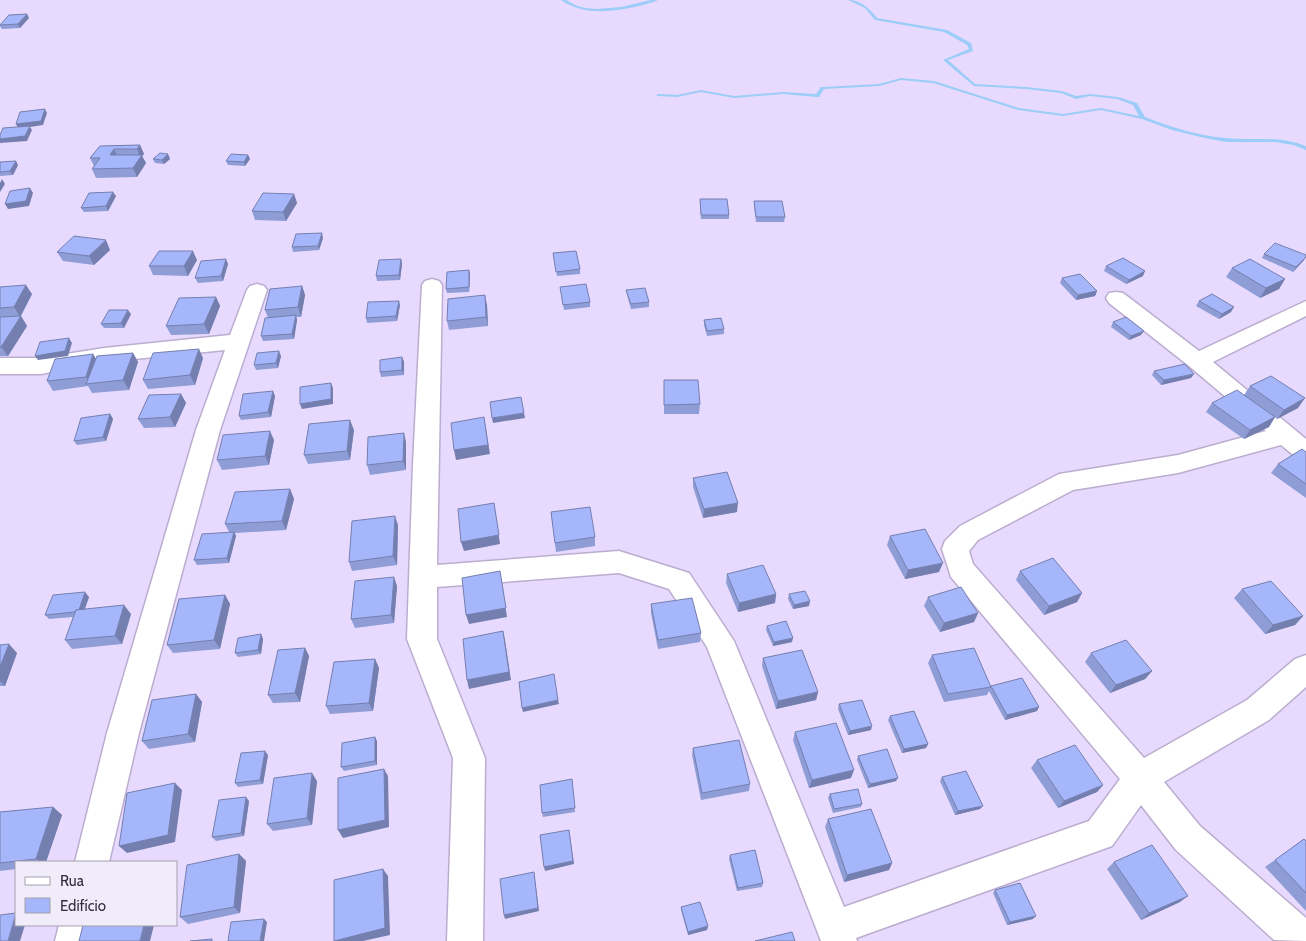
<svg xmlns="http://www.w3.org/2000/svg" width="1306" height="941" font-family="Cabin,sans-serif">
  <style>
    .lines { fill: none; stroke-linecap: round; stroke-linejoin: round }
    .stream { fill: #9ccdf8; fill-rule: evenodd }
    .street-casing { stroke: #bbadcf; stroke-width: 3 }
    .street { fill: #fff; fill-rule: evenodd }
    .wall { fill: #8f9dd7 }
    .shaded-wall { fill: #747faf }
    .building { fill: #a6b6fa; stroke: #747faf }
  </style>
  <rect width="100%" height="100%" fill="#e8dafe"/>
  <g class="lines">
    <!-- stream -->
    <g class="stream">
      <path d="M 561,0 L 566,0 L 575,5 L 585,8 L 597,9 L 621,7 L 651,0 L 658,0 C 652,3 645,4 639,6 C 613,12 584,16 561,0 Z"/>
      <path d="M 848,0 C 861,0 869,8 877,18 L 947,30 L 971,43 L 973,51 L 948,60 L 975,84 L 1026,87 L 1062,91 L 1076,96 L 1090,94 L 1118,97 L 1137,103 L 1145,117 C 1171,127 1198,136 1226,138 C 1256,141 1276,135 1306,146 L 1306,150 L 1293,145 L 1275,142 L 1226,142 L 1205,138 L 1172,130 L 1142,119 L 1101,110 L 1063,116 L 1018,110 L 933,83 L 901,80 L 879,86 L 824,89 L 819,97 L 817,97 L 783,94 L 734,98 L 701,92 L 677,97 L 658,96 L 656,95 L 658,94 L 677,95 L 701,90 L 734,96 L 783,92 L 816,94 L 821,87 L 823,87 L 879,84 L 901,78 L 934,81 L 1019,108 L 1063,114 L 1101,108 L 1139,116 L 1133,105 L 1117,99 L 1090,96 L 1076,99 L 1061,93 L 1026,89 L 974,86 L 943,60 L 969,49 L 967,45 L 944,32 L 875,20 L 865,8 Z"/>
    </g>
    <defs>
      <g id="street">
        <path d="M 432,279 L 439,281 L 442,285 L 437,565 L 619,551 L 689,573 L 734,641 L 844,907 L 1089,821 L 1120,779 L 951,577 L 942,549 L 945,541 L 960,526 L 1059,474 L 1178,455 L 1266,431 L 1189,366 L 1109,303 L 1106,298 L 1109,293 L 1116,292 L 1123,293 L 1199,351 L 1306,301 L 1306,316 L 1213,362 L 1306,439 L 1306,461 L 1297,458 L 1281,445 L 1178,473 L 1073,490 L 978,540 L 969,551 L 973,564 L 1144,758 L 1247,700 L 1295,659 L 1306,655 L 1306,687 L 1269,720 L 1164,782 L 1200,826 L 1306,918 L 1306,941 L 1274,940 L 1176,850 L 1141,805 L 1112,846 L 856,938 L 857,941 L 821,941 L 707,647 L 669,589 L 619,573 L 437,587 L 437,639 L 485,758 L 483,941 L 447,941 L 453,758 L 407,639 L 413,464 L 422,285 L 425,281 Z"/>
        <path d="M 257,284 L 264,286 L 267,290 L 220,430 L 139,733 L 109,862 L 75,862 L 107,733 L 196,430 L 225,350 L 104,362 L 41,374 L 0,374 L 0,358 L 41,358 L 104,348 L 230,335 L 247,290 L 250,286 Z"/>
        <path d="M 59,925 L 95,925 L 91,941 L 55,941 Z"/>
      </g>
    </defs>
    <!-- street casing -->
    <use href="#street" class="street-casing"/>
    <!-- street -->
    <use href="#street" class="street"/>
  </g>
  <!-- wall -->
  <g class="wall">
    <path d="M 29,18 L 20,28 L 2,29 L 0,26 L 0,24 Z"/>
    <path d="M 140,145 L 144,154 L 142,156 L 146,163 L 137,177 L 96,178 L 92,169 L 94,166 L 90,158 L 100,146 Z"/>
    <path d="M 168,154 L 170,159 L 164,164 L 155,163 L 153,159 Z"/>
    <path d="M 248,155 L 250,159 L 245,166 L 228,165 L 226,161 Z"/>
    <path d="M 0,162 L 18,165 L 13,175 L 0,176 Z"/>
    <path d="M 294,194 L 297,203 L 286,221 L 255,220 L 252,211 Z"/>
    <path d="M 116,196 L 108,211 L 84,212 L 81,208 Z"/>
    <path d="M 700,199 L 729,215 L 729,219 L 701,219 Z"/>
    <path d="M 754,201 L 785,217 L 784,222 L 756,222 L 754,206 Z"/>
    <path d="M 323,238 L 319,250 L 293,252 L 292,247 Z"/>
    <path d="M 110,250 L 94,265 L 63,261 L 57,252 Z"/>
    <path d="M 553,253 L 580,269 L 580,274 L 557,276 Z"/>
    <path d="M 1264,254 L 1304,260 L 1293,272 L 1262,258 Z"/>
    <path d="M 401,259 L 402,264 L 400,280 L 377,281 L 376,276 Z"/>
    <path d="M 197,260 L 188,276 L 153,275 L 149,266 Z"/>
    <path d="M 228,264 L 223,281 L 198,283 L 195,278 Z"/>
    <path d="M 1106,266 L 1143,276 L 1126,284 L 1104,271 Z"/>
    <path d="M 1232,268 L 1285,279 L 1279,289 L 1260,298 L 1226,277 Z"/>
    <path d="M 469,270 L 470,275 L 469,292 L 447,293 L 446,289 Z"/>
    <path d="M 1062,278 L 1097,291 L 1095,296 L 1076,300 L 1060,283 Z"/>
    <path d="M 302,286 L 305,295 L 301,317 L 296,317 L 297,320 L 294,339 L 263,341 L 261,336 L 268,318 L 265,310 Z"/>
    <path d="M 0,287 L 32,294 L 21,316 L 27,326 L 8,356 L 0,356 Z"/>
    <path d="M 560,287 L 590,302 L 590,307 L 564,310 Z"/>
    <path d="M 626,290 L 649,302 L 649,307 L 631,309 L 627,295 Z"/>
    <path d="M 216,297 L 220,306 L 209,334 L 171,335 L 166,326 Z"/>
    <path d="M 1199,301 L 1231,312 L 1219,319 L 1196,306 Z"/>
    <path d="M 400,305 L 397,321 L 367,323 L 366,318 Z"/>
    <path d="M 487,305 L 488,326 L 449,330 L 447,321 Z"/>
    <path d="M 131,314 L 124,328 L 104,328 L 101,324 Z"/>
    <path d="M 704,320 L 724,329 L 724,334 L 707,336 L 704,325 Z"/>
    <path d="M 1113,322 L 1141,335 L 1129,340 L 1111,327 Z"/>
    <path d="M 133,353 L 138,362 L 129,390 L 92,393 L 88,386 L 53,391 L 47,381 L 93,354 L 96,359 Z"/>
    <path d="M 281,356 L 278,368 L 256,370 L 254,365 Z"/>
    <path d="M 402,357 L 404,362 L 404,375 L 381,377 L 380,372 Z"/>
    <path d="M 203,358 L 195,385 L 148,389 L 143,380 Z"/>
    <path d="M 1154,371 L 1191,378 L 1161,385 L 1152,375 Z"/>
    <path d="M 1250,386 L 1298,408 L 1277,419 L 1275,417 L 1269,427 L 1244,439 L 1206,412 L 1212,403 L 1244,395 Z"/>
    <path d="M 664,389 L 700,404 L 699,414 L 664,414 Z"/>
    <path d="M 181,394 L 186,403 L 175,427 L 144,428 L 138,419 Z"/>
    <path d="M 275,396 L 271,417 L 241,420 L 239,416 Z"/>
    <path d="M 110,414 L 113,419 L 106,441 L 77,445 L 74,441 Z"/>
    <path d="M 354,430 L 350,460 L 308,464 L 304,455 Z"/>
    <path d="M 274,440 L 269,465 L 222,470 L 217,460 Z"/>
    <path d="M 406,442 L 406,470 L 370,475 L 367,465 Z"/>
    <path d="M 1306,452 L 1306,498 L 1271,473 L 1278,464 Z"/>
    <path d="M 693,478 L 737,512 L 703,518 L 693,487 Z"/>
    <path d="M 290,489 L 294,499 L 286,530 L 235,533 L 236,536 L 229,563 L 197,565 L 194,560 L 229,532 L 225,524 Z"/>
    <path d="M 551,512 L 595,537 L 595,546 L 556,552 Z"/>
    <path d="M 398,525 L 397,565 L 352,571 L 349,562 Z"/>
    <path d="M 890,536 L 939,572 L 905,579 L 887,545 Z"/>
    <path d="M 1020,571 L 1082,593 L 1077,602 L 1044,615 L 1016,580 Z"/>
    <path d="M 727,574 L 776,594 L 775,603 L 738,612 L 726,583 Z"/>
    <path d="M 397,586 L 394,623 L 355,628 L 351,619 Z"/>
    <path d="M 1242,589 L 1303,616 L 1295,625 L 1265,634 L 1234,598 Z"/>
    <path d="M 789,594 L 809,606 L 793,609 L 788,599 Z"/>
    <path d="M 225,595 L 230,604 L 220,649 L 173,653 L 167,645 Z"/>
    <path d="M 89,597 L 85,609 L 131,614 L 122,644 L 72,649 L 65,640 L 73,617 L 49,619 L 45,615 Z"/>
    <path d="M 928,597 L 978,613 L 974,622 L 940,632 L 924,606 Z"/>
    <path d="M 651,604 L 701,633 L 700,642 L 658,649 L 651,613 Z"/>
    <path d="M 767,626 L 792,642 L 773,646 L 766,630 Z"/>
    <path d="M 261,634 L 263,639 L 261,654 L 238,657 L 235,653 Z"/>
    <path d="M 0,645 L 17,653 L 5,686 L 0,686 Z"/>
    <path d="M 305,648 L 309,656 L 300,702 L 273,703 L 268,695 Z"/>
    <path d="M 1091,653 L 1152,671 L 1145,679 L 1110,693 L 1085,662 Z"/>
    <path d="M 932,655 L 991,686 L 1037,711 L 1005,720 L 989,691 L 987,695 L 944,702 L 928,663 Z"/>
    <path d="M 763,658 L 818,692 L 816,700 L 776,709 L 762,666 Z"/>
    <path d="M 375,659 L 379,668 L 373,711 L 330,714 L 326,706 Z"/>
    <path d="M 196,694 L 202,702 L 195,742 L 149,749 L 142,741 Z"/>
    <path d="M 839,704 L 871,730 L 848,735 L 838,709 Z"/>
    <path d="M 890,716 L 928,744 L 926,748 L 902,753 L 888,720 Z"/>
    <path d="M 795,732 L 851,778 L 809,788 L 793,740 Z"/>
    <path d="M 377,741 L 377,765 L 344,771 L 341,767 Z"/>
    <path d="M 693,748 L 750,784 L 749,791 L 701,800 L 692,755 Z"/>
    <path d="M 268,755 L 263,784 L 238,787 L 235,783 Z"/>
    <path d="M 858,756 L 896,781 L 868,788 L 857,760 Z"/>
    <path d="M 1037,760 L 1103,785 L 1097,792 L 1058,808 L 1031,768 Z"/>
    <path d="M 942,777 L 980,809 L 955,815 L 940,781 Z"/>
    <path d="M 572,779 L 575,812 L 543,817 L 542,813 Z"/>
    <path d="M 317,781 L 312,825 L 273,831 L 267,824 Z"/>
    <path d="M 830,794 L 862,804 L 861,807 L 833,813 L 828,798 Z"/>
    <path d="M 249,801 L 244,836 L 216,841 L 212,837 Z"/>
    <path d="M 53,807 L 62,815 L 46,862 L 16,862 L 16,869 L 0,871 L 0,812 Z"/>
    <path d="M 828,819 L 892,863 L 889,870 L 844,882 L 825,827 Z"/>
    <path d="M 1304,839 L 1306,841 L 1306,911 L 1265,867 Z"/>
    <path d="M 239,854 L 246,861 L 240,913 L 188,924 L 180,917 Z"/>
    <path d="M 730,855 L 763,883 L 762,887 L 737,891 L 729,859 Z"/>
    <path d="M 1114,862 L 1180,902 L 1141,920 L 1107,869 Z"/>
    <path d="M 995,890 L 1033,919 L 1007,925 L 993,893 Z"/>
    <path d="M 681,907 L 708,926 L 707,930 L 688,935 L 681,910 Z"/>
  </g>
  <!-- shaded-wall -->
  <g class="shaded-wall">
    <path d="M 27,14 L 29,18 L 20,28 L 18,24 Z"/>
    <path d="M 45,109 L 47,113 L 43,125 L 30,127 L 32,130 L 27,141 L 0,143 L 0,139 L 18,128 L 16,124 Z"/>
    <path d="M 140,145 L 144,154 L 142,156 L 146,163 L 137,177 L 133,168 L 140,157 L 137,149 Z"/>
    <path d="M 114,149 L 118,158 L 110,155 Z"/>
    <path d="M 168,154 L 170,159 L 164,164 L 162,160 Z"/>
    <path d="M 248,155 L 250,159 L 245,166 L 244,162 Z"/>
    <path d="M 16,161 L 18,165 L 13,175 L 10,171 Z"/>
    <path d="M 2,179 L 5,184 L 0,192 L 0,183 Z"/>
    <path d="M 30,188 L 33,193 L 29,206 L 8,209 L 5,204 Z"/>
    <path d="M 113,192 L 116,196 L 108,211 L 106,206 Z"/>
    <path d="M 294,194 L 297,203 L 286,221 L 283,212 Z"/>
    <path d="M 322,233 L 323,238 L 319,250 L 318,246 Z"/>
    <path d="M 106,240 L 110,250 L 94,265 L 89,256 Z"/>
    <path d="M 193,251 L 197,260 L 188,276 L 184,266 Z"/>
    <path d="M 1306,257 L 1304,260 L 1293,272 L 1296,267 Z"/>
    <path d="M 226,259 L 228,264 L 223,281 L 221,276 Z"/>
    <path d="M 401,259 L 402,264 L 400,280 L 399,275 Z"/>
    <path d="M 469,270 L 470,275 L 469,292 Z"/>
    <path d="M 1145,271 L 1143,276 L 1126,284 L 1129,280 Z"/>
    <path d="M 1285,279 L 1279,289 L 1260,298 L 1266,288 Z"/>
    <path d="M 26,285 L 32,294 L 20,317 L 14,307 Z"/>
    <path d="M 302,286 L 305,295 L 301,317 L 298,307 Z"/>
    <path d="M 1097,291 L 1095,296 L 1076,300 L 1078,295 Z"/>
    <path d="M 485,295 L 487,305 L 488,326 L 486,317 Z"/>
    <path d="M 216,297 L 220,306 L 209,334 L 204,324 Z"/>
    <path d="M 399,301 L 400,305 L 397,321 L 396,316 Z"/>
    <path d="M 1234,307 L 1231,312 L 1219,319 L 1222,314 Z"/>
    <path d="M 128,310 L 131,314 L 124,328 L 121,323 Z"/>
    <path d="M 296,315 L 297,320 L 294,339 L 292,334 Z"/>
    <path d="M 21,316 L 27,326 L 8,356 L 1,347 Z"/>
    <path d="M 1144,331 L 1141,335 L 1129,340 L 1131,336 Z"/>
    <path d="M 69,338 L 72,343 L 68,356 L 38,360 L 35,356 Z"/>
    <path d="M 199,349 L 203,358 L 195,385 L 190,375 Z"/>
    <path d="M 279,351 L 281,356 L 278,368 L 276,363 Z"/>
    <path d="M 133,353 L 138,362 L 129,390 L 123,380 Z"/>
    <path d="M 93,354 L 99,364 L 90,384 L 86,377 Z"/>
    <path d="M 402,357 L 404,362 L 404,375 L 402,370 Z"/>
    <path d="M 1194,374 L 1191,378 L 1161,385 L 1164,380 Z"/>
    <path d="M 331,383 L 333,388 L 333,404 L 302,409 L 300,404 Z"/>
    <path d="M 273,391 L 275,396 L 271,417 L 268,412 Z"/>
    <path d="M 181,394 L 186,403 L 175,427 L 170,417 Z"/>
    <path d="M 1305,398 L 1298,408 L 1277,419 L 1284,410 Z"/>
    <path d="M 524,413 L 525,418 L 493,423 L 492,418 Z"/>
    <path d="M 110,414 L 113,419 L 106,441 L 103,437 Z"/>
    <path d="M 484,417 L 490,454 L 456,460 L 454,450 Z"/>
    <path d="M 1275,417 L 1269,427 L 1244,439 L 1250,430 Z"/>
    <path d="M 350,420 L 354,430 L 350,460 L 347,451 Z"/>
    <path d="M 270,431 L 274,440 L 269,465 L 265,456 Z"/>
    <path d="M 404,433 L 406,442 L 406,470 L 403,461 Z"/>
    <path d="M 290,489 L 294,499 L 286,530 L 282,521 Z"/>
    <path d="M 494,503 L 500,544 L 464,551 L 461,542 Z"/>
    <path d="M 738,503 L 737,512 L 703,518 L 704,509 Z"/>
    <path d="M 395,516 L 398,525 L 397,565 L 393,556 Z"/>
    <path d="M 234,532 L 236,536 L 229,563 L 227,558 Z"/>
    <path d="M 943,563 L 939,572 L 905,579 L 908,570 Z"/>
    <path d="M 500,571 L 507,617 L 469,624 L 466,615 Z"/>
    <path d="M 394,577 L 397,586 L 394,623 L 391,615 Z"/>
    <path d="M 85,592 L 89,597 L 82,616 L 79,611 Z"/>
    <path d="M 1082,593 L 1077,602 L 1044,615 L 1049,606 Z"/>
    <path d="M 776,594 L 775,603 L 738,612 L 739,603 Z"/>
    <path d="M 225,595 L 230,604 L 220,649 L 214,640 Z"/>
    <path d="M 810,601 L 809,606 L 793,609 L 794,605 Z"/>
    <path d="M 124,605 L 131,614 L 122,644 L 115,636 Z"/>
    <path d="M 978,613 L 974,622 L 940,632 L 944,623 Z"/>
    <path d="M 1303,616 L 1295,625 L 1265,634 L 1273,625 Z"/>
    <path d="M 503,631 L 505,640 L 511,680 L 469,689 L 467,680 Z"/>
    <path d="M 261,634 L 263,639 L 261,654 L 258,650 Z"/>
    <path d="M 793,638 L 792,642 L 773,646 L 774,642 Z"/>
    <path d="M 9,644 L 17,653 L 5,686 L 0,681 L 0,667 Z"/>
    <path d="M 305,648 L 309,656 L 300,702 L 295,693 Z"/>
    <path d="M 375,659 L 379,668 L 373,711 L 369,703 Z"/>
    <path d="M 1152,671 L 1145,679 L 1110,693 L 1116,685 Z"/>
    <path d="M 818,692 L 816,700 L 776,709 L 778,701 Z"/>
    <path d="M 196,694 L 202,702 L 195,742 L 188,734 Z"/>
    <path d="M 558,700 L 559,704 L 523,712 L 522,708 Z"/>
    <path d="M 1039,707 L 1037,711 L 1005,720 L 1007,715 Z"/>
    <path d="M 872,726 L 871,730 L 848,735 L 850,731 Z"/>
    <path d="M 375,737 L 377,741 L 377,765 L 375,761 Z"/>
    <path d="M 928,744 L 926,748 L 902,753 L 904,749 Z"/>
    <path d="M 265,751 L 268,755 L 263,784 L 260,780 Z"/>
    <path d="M 384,769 L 388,776 L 389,827 L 343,838 L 338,830 Z"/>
    <path d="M 854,770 L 851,778 L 809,788 L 812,780 Z"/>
    <path d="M 312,773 L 317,781 L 312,825 L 307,818 Z"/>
    <path d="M 898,778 L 896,781 L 868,788 L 870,784 Z"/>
    <path d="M 175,783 L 182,790 L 175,842 L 127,853 L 119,846 Z"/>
    <path d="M 1103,785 L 1097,792 L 1058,808 L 1064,801 Z"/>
    <path d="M 246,797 L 249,801 L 244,836 L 241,833 Z"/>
    <path d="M 983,806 L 980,809 L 955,815 L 958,811 Z"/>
    <path d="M 53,807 L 62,815 L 46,862 L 40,862 L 36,859 Z"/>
    <path d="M 569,830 L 574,864 L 545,871 L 544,867 Z"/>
    <path d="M 239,854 L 246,861 L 240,913 L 234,907 Z"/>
    <path d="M 892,863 L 889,870 L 844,882 L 847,875 Z"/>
    <path d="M 383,869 L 388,876 L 390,935 L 363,941 L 334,941 Z"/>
    <path d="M 534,872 L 539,911 L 505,919 L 504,915 Z"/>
    <path d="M 1188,896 L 1180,902 L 1141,920 L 1149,913 Z"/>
    <path d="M 16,914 L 16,925 L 25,925 L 20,941 L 8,941 Z"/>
    <path d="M 1036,916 L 1033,919 L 1007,925 L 1010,922 Z"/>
    <path d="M 264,919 L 267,922 L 264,941 L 260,941 Z"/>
    <path d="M 144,925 L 154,925 L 150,941 L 140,941 Z"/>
    <path d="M 708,926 L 707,930 L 688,935 L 688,932 Z"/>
  </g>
  <!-- building -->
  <g class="building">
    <path d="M 27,14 L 18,24 L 0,25 L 9,15 Z"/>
    <path d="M 45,109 L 41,121 L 16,124 L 20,112 Z"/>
    <path d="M 30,126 L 25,136 L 0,139 L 0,135 L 3,128 Z"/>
    <path d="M 140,145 L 137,149 L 114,149 L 110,155 L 142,155 L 133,168 L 92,169 L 100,158 L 90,158 L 100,146 Z"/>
    <path d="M 160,153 L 168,154 L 162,160 L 153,159 Z"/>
    <path d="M 231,154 L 248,155 L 244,162 L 226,161 Z"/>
    <path d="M 16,161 L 10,171 L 0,172 L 0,162 Z"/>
    <path d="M 30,188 L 26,201 L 5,204 L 10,191 Z"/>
    <path d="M 113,192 L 106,206 L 81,208 L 89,193 Z"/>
    <path d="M 263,193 L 294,194 L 283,212 L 252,211 Z"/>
    <path d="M 700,199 L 727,199 L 729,215 L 701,215 Z"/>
    <path d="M 754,201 L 782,201 L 785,217 L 756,217 Z"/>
    <path d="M 322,233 L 318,246 L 292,247 L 296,234 Z"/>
    <path d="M 74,236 L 106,240 L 89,256 L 57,252 Z"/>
    <path d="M 1275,243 L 1306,255 L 1306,257 L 1296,267 L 1264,254 Z"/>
    <path d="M 159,251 L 193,251 L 184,266 L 149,266 Z"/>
    <path d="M 576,251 L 580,269 L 556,272 L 553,253 Z"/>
    <path d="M 1123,258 L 1145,271 L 1129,280 L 1106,266 Z"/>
    <path d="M 226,259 L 221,276 L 195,278 L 201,261 Z"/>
    <path d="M 401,259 L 399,275 L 376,276 L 379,260 Z"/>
    <path d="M 1250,259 L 1285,279 L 1266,288 L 1232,268 Z"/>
    <path d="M 469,270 L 469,287 L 446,289 L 447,272 Z"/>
    <path d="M 1080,274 L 1097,291 L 1078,295 L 1062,278 Z"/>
    <path d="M 586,284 L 590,302 L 563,305 L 560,287 Z"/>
    <path d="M 26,285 L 14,307 L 0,308 L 0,287 Z"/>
    <path d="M 302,286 L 298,307 L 265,310 L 270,289 Z"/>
    <path d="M 645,288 L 649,302 L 631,304 L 626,290 Z"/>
    <path d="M 1212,294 L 1234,307 L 1222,314 L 1199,301 Z"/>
    <path d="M 485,295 L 486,317 L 447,321 L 448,299 Z"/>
    <path d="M 216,297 L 204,324 L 166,326 L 179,298 Z"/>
    <path d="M 399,301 L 396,316 L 366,318 L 368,302 Z"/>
    <path d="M 109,310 L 128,310 L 121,323 L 101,324 Z"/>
    <path d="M 296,315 L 292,334 L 261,336 L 265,318 Z"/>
    <path d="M 21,316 L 1,347 L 0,347 L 0,317 Z"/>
    <path d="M 1126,317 L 1144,331 L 1131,336 L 1113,322 Z"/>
    <path d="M 721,318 L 724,329 L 707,331 L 704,320 Z"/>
    <path d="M 69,338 L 65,351 L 35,356 L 40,342 Z"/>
    <path d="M 199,349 L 190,375 L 143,380 L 153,353 Z"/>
    <path d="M 279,351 L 276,363 L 254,365 L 257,353 Z"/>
    <path d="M 133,353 L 123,380 L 86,384 L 97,356 Z"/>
    <path d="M 93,354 L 86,377 L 47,381 L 55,359 Z"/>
    <path d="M 402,357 L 402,370 L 380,372 L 380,360 Z"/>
    <path d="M 1185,364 L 1194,374 L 1164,380 L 1154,371 Z"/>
    <path d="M 1271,376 L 1305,398 L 1284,410 L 1250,386 Z"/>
    <path d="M 664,380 L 698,380 L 700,404 L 664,405 Z"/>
    <path d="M 331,383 L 331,399 L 300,404 L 300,387 Z"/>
    <path d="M 1237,390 L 1275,417 L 1250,430 L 1212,403 Z"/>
    <path d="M 273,391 L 268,412 L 239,416 L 243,394 Z"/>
    <path d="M 181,394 L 170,417 L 138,419 L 149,395 Z"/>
    <path d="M 521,397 L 524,413 L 492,418 L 490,402 Z"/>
    <path d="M 110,414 L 103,437 L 74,441 L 81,418 Z"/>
    <path d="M 484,417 L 488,445 L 454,450 L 451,423 Z"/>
    <path d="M 350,420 L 347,451 L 304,455 L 309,424 Z"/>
    <path d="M 270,431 L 265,456 L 217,460 L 223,435 Z"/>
    <path d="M 404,433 L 403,461 L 367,465 L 368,437 Z"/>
    <path d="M 1302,449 L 1306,452 L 1306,484 L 1278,464 Z"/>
    <path d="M 727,472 L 738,503 L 704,509 L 693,478 Z"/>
    <path d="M 290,489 L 282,521 L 225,524 L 235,492 Z"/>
    <path d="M 494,503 L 499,535 L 461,542 L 458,509 Z"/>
    <path d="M 590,507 L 595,537 L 555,543 L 551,512 Z"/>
    <path d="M 395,516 L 393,556 L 349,562 L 352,521 Z"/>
    <path d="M 925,529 L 943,563 L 908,570 L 890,536 Z"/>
    <path d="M 234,532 L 227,558 L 194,560 L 202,534 Z"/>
    <path d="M 1053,558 L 1082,593 L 1049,606 L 1020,571 Z"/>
    <path d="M 763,565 L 776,594 L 739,603 L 727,574 Z"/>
    <path d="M 500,571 L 506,608 L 466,615 L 462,578 Z"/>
    <path d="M 394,577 L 391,615 L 351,619 L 355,581 Z"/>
    <path d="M 1271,581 L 1303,616 L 1273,625 L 1242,589 Z"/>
    <path d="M 961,587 L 978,613 L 944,623 L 928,597 Z"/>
    <path d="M 805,591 L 810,601 L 794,605 L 789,594 Z"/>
    <path d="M 85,592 L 79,610 L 76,610 L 75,612 L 45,615 L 53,595 Z"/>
    <path d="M 225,595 L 214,640 L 167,645 L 179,599 Z"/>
    <path d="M 692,598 L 701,633 L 658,640 L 651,604 Z"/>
    <path d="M 124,605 L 115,636 L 65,640 L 76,610 Z"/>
    <path d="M 786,621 L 793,638 L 774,642 L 767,626 Z"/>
    <path d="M 503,631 L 509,672 L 467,680 L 463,639 Z"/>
    <path d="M 261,634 L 258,650 L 235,653 L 238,638 Z"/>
    <path d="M 1126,640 L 1152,671 L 1116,685 L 1091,653 Z"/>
    <path d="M 9,644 L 0,667 L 0,645 Z"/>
    <path d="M 305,648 L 295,693 L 268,695 L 278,650 Z"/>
    <path d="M 974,648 L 991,687 L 948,694 L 932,655 Z"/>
    <path d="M 802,650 L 818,692 L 778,701 L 763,658 Z"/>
    <path d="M 375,659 L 369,703 L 326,706 L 334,662 Z"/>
    <path d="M 554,674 L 558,700 L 522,708 L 519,682 Z"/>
    <path d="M 1022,678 L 1039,707 L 1007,715 L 991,686 Z"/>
    <path d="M 196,694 L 188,734 L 142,741 L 152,700 Z"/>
    <path d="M 862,700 L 872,726 L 850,731 L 839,704 Z"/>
    <path d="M 914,711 L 928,744 L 904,749 L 890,716 Z"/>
    <path d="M 836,723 L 854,770 L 812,780 L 795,732 Z"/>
    <path d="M 375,737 L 375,761 L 341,767 L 342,743 Z"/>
    <path d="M 739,740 L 750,784 L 702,793 L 693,748 Z"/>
    <path d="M 1075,745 L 1103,785 L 1064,801 L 1037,760 Z"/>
    <path d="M 887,749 L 898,778 L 870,784 L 858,756 Z"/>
    <path d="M 265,751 L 260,780 L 235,783 L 241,753 Z"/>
    <path d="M 384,769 L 385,820 L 338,830 L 338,778 Z"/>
    <path d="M 966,771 L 983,806 L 958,811 L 942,777 Z"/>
    <path d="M 312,773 L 307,818 L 267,824 L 274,778 Z"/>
    <path d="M 572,779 L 575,808 L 542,813 L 540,785 Z"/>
    <path d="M 175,783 L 168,835 L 119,846 L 127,793 Z"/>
    <path d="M 858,789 L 862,804 L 834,809 L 830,794 Z"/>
    <path d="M 246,797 L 241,833 L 212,837 L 219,800 Z"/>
    <path d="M 53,807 L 36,859 L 0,863 L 0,812 Z"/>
    <path d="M 871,809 L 892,863 L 847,875 L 828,819 Z"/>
    <path d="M 569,830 L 573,861 L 544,867 L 540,835 Z"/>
    <path d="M 1304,839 L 1306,841 L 1306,893 L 1275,860 Z"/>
    <path d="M 1152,845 L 1188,896 L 1149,913 L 1114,862 Z"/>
    <path d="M 755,850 L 763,883 L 738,888 L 730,855 Z"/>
    <path d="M 239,854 L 234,907 L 180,917 L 187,865 Z"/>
    <path d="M 383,869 L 385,928 L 334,941 L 334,880 Z"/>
    <path d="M 534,872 L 538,908 L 504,915 L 500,879 Z"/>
    <path d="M 1020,883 L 1036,916 L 1010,922 L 995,890 Z"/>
    <path d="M 700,902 L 708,926 L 688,932 L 681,907 Z"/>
    <path d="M 16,913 L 8,941 L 0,941 L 0,915 Z"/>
    <path d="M 264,919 L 260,941 L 228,941 L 231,922 Z"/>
    <path d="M 83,925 L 144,925 L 140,941 L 79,941 Z"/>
    <path d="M 792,932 L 795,941 L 755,941 Z"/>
    <path d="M 212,939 L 212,941 L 190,941 Z"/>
  </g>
  <!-- legend -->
  <rect x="15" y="861" width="162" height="65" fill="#f1ecfa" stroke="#a5a0ae"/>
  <rect x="25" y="877" width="25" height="8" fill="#ffffff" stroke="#a5a0ae"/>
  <text x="60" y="886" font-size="15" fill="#332d3b">Rua</text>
  <rect x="25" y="898" width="25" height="15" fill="#a6b6fa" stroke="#a5a0ae"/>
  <text x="60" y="911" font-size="15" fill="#332d3b">Edifício</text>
</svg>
